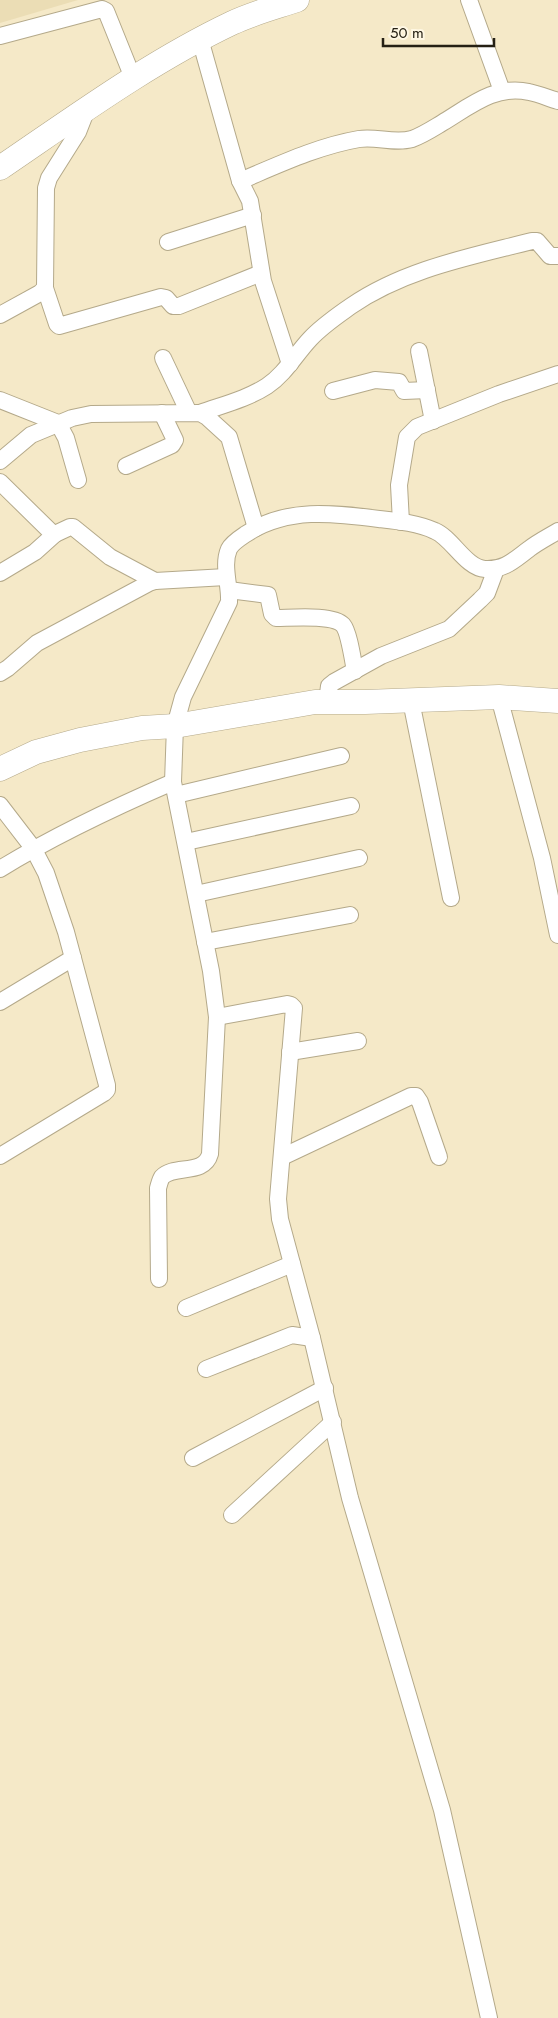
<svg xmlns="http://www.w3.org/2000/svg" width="558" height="2018" font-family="Jost,sans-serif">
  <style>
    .built { fill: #ebddb5 }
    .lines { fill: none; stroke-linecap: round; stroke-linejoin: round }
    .street-casing { stroke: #b4a98a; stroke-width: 18 }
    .secondary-casing { stroke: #b4a98a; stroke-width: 25 }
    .street { stroke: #fff; stroke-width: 16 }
    .secondary { stroke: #fff; stroke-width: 24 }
  </style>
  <rect width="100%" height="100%" fill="#f5e9c8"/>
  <!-- built -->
  <path class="built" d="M 0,0 L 78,0 L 0,23 Z"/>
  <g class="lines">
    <defs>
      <g id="street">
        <path d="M 469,0 L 502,91"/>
        <path d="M 0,36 L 102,9 L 106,11 L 133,78"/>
        <path d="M 200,39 L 240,181 L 250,201 L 263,281 L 290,364"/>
        <path d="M 240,181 C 278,165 318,146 359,139 C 376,136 394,144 412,139 C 423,135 432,129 442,123 C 469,107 495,84 529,92 C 539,94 548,98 558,101"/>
        <path d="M 168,242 L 253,215"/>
        <path d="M 45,288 L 57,324 L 59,326 L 161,297 L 166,298 L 173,306 L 179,306 L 261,273"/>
        <path d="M 0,315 L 40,293 L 45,288 L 46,188 L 49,178 L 78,132 L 87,109"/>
        <path d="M 419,351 L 433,421"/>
        <path d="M 163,358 L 189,413"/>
        <path d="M 333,391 L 375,380 L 399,382 L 404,391 L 427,390"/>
        <path d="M 0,400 L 58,423 L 66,438 L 78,480"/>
        <path d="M 200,413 C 222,405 247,399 267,386 C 285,374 295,355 310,339 C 322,326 337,316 351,306 C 405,269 470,257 532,241 L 537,241 L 550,256 L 558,256"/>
        <path d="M 0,461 L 31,435 L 72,418 L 91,414 L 200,413 L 207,417 L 229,437 L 256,528"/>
        <path d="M 126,466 L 172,445 L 175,440 L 162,413"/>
        <path d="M 0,482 L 52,533 L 55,534 L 70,527 L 73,527 L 110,557 L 155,581"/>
        <path d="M 401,522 L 399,485 L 407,437 L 417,427 L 499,394 L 558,374"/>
        <path d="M 0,573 L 35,552 L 55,534"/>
        <path d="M 229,590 L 268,595 L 272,614 L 276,618 C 291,618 333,614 343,625 C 349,632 353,661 355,671"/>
        <path d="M 0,673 L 8,668 L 37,643 L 149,583 L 155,581 L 226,577"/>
        <path d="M 499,697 L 542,858 L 558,935"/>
        <path d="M 411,701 L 451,898"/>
        <path d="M 327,702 L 329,686 L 334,682 L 381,656 L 449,629 L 480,600 L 487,593 L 496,569"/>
        <path d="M 176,795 L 341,756"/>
        <path d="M 0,805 L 33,848 L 46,873 L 66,932 L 107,1085 L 107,1090 L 104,1093 L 0,1156"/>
        <path d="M 186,842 L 351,806"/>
        <path d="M 0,869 C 55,835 113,808 173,782"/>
        <path d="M 196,894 L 359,858"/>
        <path d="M 205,942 L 350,915"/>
        <path d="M 0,1002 L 73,958"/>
        <path d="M 217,1017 L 287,1004 L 291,1005 L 294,1008 L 278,1199 L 280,1219 L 312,1338 L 350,1498 L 442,1810 L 489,2018"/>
        <path d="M 290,1052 L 358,1041"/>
        <path d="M 282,1157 L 411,1096 L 416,1096 L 420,1102 L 439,1157"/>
        <path d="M 159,1279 L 158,1188 C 159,1185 160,1180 162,1177 C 174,1164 204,1176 210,1154 L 217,1017 L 211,971 L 173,782 L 175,726 L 183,697 L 229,602 C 230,585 222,565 229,549 C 232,543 240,538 246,534 C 287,507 333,513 379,519 C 397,521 418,523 435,531 C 452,538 466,568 485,569 C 505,570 514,560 529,549 C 538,542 548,537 558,531"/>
        <path d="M 186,1308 L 292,1264"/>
        <path d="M 206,1369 L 292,1335 L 312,1338"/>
        <path d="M 193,1458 L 325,1388"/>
        <path d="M 232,1515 L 333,1422"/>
      </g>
      <g id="secondary">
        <path d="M 0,168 C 75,117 150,62 232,23 C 253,13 276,7 297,0"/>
        <path d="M 0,769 L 36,752 L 80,740 L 142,728 L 175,726 L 315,702 L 365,702 L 499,697 L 558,701"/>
      </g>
    </defs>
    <!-- street casing -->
    <use href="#street" class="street-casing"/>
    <!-- secondary casing -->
    <use href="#secondary" class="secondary-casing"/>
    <!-- street -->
    <use href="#street" class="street"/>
    <!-- secondary -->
    <use href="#secondary" class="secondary"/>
  </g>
  <!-- scale -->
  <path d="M383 38v8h111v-8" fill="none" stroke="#252014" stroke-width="2.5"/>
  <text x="390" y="38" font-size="15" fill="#252014" stroke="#fef7e3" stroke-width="4" paint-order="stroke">50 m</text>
</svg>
